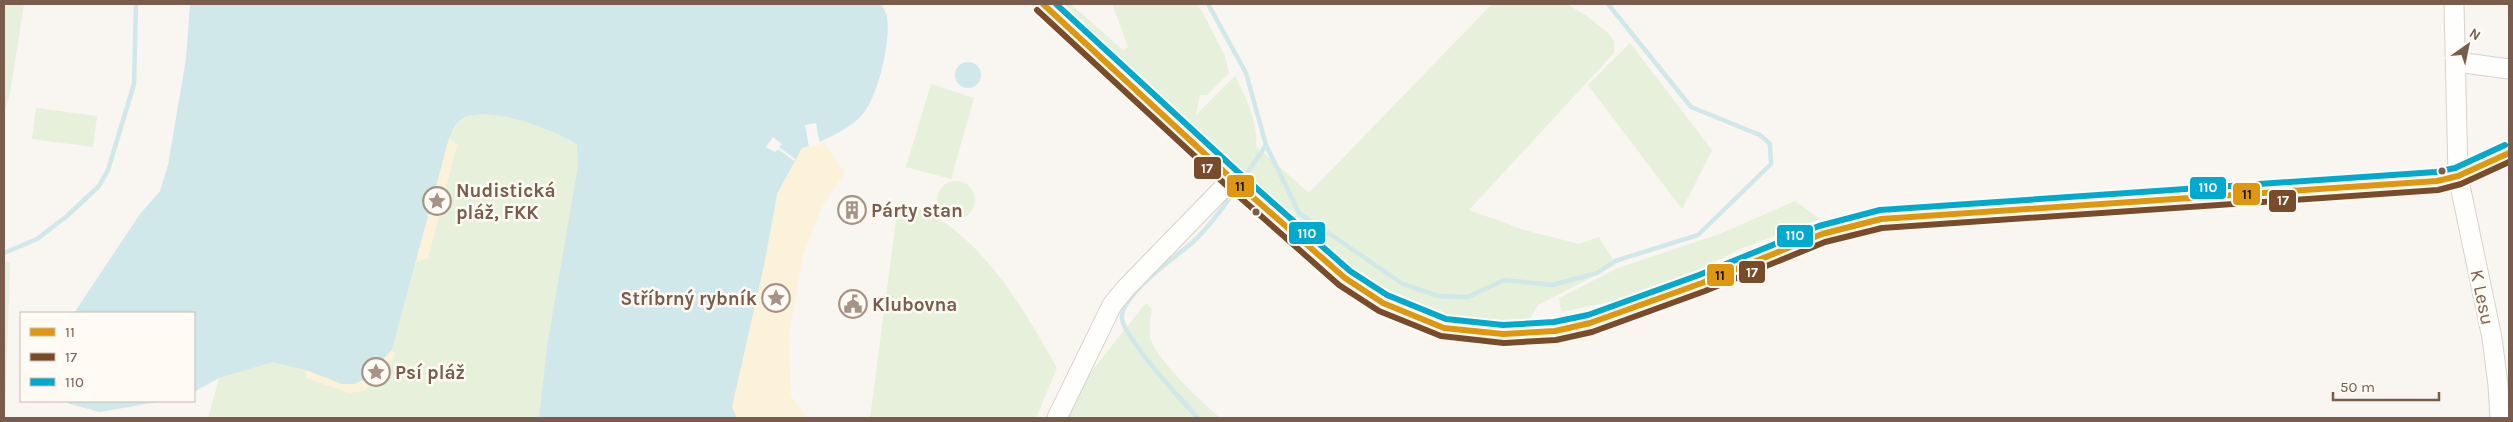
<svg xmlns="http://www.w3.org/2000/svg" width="2513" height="422" font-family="Karla,sans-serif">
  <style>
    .green { fill: #e7f0db }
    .sand { fill: #fbf2d9 }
    .water { fill: #d0e8ea }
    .pier { fill: #f9f5f0 }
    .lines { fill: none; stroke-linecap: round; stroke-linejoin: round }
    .stream { stroke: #d0e8ea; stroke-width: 4.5 }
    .minor-casing { stroke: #d7d1cb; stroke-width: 21 }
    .minor { stroke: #fefefd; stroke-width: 19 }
    .bus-1-casing { stroke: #fffaf3; stroke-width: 10 }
    .bus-2-casing { stroke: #fffaf3; stroke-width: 10 }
    .bus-3-casing { stroke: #fffaf3; stroke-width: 10 }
    .bus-1 { stroke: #de970f; stroke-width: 6 }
    .bus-2 { stroke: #7a4b2a; stroke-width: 6 }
    .bus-3 { stroke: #00a9ce; stroke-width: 6 }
    .bus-dot { fill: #7a5c4d; stroke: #fffaf3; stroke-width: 2 }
    .labels { text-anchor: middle; stroke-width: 5; stroke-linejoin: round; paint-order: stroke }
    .poi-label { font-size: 19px; font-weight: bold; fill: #7a5c4d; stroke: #fffaf3; text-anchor: start }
    .street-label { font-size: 19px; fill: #7a5c4d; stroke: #fffaf3 }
    .line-badge { stroke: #fffaf3; stroke-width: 2 }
    .badge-label { font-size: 14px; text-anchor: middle; font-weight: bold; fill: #fff }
    .pale-badge-label { font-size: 14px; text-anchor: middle; font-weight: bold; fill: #111 }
  </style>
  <rect width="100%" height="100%" fill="#f9f5f0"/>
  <!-- green -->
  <g class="green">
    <path d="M 4,4 L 24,4 L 10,93 L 4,115 Z"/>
    <path d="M 1053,4 L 1071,4 L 1123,50 L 1128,47 L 1112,4 L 1198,4 L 1225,56 L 1229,73 L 1207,95 L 1200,95 L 1196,115 L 1235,76 C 1245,95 1259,125 1256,146 L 1309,193 L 1492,4 L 1567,4 L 1587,16 L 1609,34 L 1614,41 L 1614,53 L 1469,210 L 1524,230 L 1579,244 L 1599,237 L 1616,265 L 1538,305 L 1530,319 L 1469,321 L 1418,310 L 1360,277 Z"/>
    <path d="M 1630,43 L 1712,150 L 1682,209 L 1588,85 Z"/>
    <path d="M 931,84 L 974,98 L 951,179 L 906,167 Z"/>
    <path d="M 36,108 L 97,116 L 93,147 L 32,139 Z"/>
    <path d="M 481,111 C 515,116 550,124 579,143 L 580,164 L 539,418 L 208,418 L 219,378 L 275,361 L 395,353 L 392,350 L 416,262 L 428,258 L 457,144 L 449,138 L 459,121 Z"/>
    <circle cx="956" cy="200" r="19"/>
    <path d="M 1795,201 L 1820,219 L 1743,248 L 1677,280 L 1610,302 L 1561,312 L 1559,298 L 1618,268 L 1722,233 Z"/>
    <path d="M 898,205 C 906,207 917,207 924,210 C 985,241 1025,311 1057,368 L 1036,418 L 870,418 Z"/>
    <path d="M 4,260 L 10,263 L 5,418 L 4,418 Z"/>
    <path d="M 1146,303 L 1152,309 C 1150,318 1148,330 1151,340 C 1161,365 1200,400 1220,418 L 1054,418 Z"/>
  </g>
  <!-- sand -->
  <g class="sand">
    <path d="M 449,138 L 457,144 L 428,258 L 416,262 Z"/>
    <path d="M 823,142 L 845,173 L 823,205 L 803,255 L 789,335 L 791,396 L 807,418 L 737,418 L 732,407 L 765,261 L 777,194 L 802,148 Z"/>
    <path d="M 392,350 L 395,353 L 394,358 L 366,390 L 358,392 L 349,393 L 306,378 L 306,370 L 342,384 L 363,380 Z"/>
  </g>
  <!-- water -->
  <g class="water">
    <path d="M 190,4 L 881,4 C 883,8 887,13 887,18 C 891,41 878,97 862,115 C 850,129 820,143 802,148 L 777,194 L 765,261 L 732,407 L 737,418 L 539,418 L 547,346 L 578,166 L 577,144 C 554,130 483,101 459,121 C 455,125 452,133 449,138 L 392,350 L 363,380 L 354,384 L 342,384 L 306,370 L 273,362 L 219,378 L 194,392 L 194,313 L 74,313 L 140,214 L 160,191 L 168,165 L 186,59 Z"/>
    <circle cx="968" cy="75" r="13"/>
    <path d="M 66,401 L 163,401 L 100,412 L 70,404 Z"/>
  </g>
  <!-- pier -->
  <g class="pier">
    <path d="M 816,123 L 820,145 L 809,147 L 805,125 Z"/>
    <path d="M 773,137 L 782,144 L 779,147 L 795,159 L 794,161 L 778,149 L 775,152 L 766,147 Z"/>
  </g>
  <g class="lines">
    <!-- stream -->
    <g class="stream">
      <path d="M 1208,4 L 1246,73 L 1266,145 L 1299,213 L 1403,284 L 1438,296 L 1468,297 L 1504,280 L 1552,285 L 1597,273 L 1615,261 L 1698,235 L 1771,164 L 1770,144 L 1760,135 L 1691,107 L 1608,4"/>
      <path d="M 1242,181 L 1266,145"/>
      <path d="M 4,253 L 37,239 L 67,216 L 99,186 L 108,170 L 134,84 L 136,4"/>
      <path d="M 1198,418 C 1183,402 1125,339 1122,319 C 1119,296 1177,256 1193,242 C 1210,226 1223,208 1236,189"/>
    </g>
    <defs>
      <g id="minor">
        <path d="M 1043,4 L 1232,179 L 1345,278 L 1383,303 L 1444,328 L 1503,334 L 1555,331 L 1590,323 L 1702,283 L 1822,234 L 1881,219 L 2437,181 L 2458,176 L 2509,153"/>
        <path d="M 2454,4 L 2458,176 L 2492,338 L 2498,385 L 2500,418"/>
        <path d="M 2457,62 L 2509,69"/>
        <path d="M 1057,418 L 1112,305 L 1125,289 L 1232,179"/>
      </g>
    </defs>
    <!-- minor casing -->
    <use href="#minor" class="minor-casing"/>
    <!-- minor -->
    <use href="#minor" class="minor"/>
    <defs>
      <path id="bus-1" d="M 1043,4 L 1232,179 L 1345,278 L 1383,303 L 1444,328 L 1503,334 L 1555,331 L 1590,323 L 1702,283 L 1822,234 L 1881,219 L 2437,181 L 2458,176 L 2509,153"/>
      <path id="bus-2" d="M 1037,10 L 1226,185 L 1339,285 L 1379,311 L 1441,336 L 1504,343 L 1556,340 L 1592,332 L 1705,291 L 1825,242 L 1882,228 L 2438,190 L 2461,184 L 2509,162"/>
      <path id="bus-3" d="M 1056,4 L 1238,172 L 1350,271 L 1387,295 L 1446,319 L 1503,325 L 1554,322 L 1588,315 L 1699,275 L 1819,226 L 1880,210 L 2436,172 L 2455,168 L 2505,145"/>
    </defs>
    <!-- bus-1 casing -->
    <use href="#bus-1" class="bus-1-casing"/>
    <!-- bus-2 casing -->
    <use href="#bus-2" class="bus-2-casing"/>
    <!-- bus-3 casing -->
    <use href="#bus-3" class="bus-3-casing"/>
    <!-- bus-1 -->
    <use href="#bus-1" class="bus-1"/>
    <!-- bus-2 -->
    <use href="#bus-2" class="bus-2"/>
    <!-- bus-3 -->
    <use href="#bus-3" class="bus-3"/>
  </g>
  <!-- icons -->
  <defs>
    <symbol id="sight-ring" viewBox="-11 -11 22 22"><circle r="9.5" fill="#fffaf3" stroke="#a69286" stroke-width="1.5"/><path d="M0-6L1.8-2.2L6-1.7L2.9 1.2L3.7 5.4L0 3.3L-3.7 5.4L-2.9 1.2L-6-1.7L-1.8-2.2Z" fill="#a69286"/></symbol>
    <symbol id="building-ring" viewBox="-11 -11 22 22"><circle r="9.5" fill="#fffaf3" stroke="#a69286" stroke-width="1.5"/><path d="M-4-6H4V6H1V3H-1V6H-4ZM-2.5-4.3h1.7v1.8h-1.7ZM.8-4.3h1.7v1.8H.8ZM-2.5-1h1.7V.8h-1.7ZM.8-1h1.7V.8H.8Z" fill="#a69286"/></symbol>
    <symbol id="civic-ring" viewBox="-11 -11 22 22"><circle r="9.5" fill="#fffaf3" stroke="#a69286" stroke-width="1.5"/><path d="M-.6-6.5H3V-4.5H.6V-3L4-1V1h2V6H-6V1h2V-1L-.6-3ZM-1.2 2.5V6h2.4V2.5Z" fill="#a69286"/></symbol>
  </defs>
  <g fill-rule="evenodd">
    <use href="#sight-ring" x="421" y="185" width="32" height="32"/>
    <use href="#building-ring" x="836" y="194" width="32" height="32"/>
    <use href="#sight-ring" x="760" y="282" width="32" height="32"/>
    <use href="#civic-ring" x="837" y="288" width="32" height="32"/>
    <use href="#sight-ring" x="360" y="356" width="32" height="32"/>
  </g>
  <!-- markers -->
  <g class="bus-dot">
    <circle cx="2442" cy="171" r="4.5"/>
    <circle cx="1256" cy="212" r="4.5"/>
  </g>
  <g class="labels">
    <!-- poi labels -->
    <g class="poi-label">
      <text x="456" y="197">Nudistická<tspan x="456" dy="22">pláž, FKK</tspan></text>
      <text x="871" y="217">Párty stan</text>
      <text x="757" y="305" text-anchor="end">Stříbrný rybník</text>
      <text x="872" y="311">Klubovna</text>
      <text x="395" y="379">Psí pláž</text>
    </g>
    <!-- street labels -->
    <g class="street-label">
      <text transform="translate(2483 297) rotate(78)" y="7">K Lesu</text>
    </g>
  </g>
  <g class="line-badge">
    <rect x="1193" y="156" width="29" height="24" rx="5" fill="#7a4b2a"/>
    <rect x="1226" y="174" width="29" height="24" rx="5" fill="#de970f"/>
    <rect x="2189" y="176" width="38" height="24" rx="5" fill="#00a9ce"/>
    <rect x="2232" y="182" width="29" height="24" rx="5" fill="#de970f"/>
    <rect x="2268" y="189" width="29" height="24" rx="5" fill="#7a4b2a"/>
    <rect x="1288" y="221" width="38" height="24" rx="5" fill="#00a9ce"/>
    <rect x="1776" y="224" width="38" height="24" rx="5" fill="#00a9ce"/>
    <rect x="1738" y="260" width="28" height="24" rx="5" fill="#7a4b2a"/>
    <rect x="1706" y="263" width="29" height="24" rx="5" fill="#de970f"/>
  </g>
  <g class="badge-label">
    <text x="1207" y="173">17</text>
    <text x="2208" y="192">110</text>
    <text x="2283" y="205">17</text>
    <text x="1307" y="238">110</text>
    <text x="1795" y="240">110</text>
    <text x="1752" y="277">17</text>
  </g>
  <g class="pale-badge-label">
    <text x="1240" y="191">11</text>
    <text x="2247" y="199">11</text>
    <text x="1720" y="280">11</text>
  </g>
  <!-- border -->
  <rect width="2513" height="422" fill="none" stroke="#7a5c4d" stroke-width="10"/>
  <!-- legend -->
  <rect x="20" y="312" width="175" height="90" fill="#fffaf3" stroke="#cabbb1"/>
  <rect x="30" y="328" width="25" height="8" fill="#de970f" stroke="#cabbb1"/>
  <text x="65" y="337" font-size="15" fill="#7a5c4d">11</text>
  <rect x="30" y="353" width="25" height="8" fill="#7a4b2a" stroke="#cabbb1"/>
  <text x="65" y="362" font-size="15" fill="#7a5c4d">17</text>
  <rect x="30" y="378" width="25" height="8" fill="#00a9ce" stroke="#cabbb1"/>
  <text x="65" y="387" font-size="15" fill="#7a5c4d">110</text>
  <!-- north arrow -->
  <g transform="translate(2468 45) rotate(33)" stroke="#fffaf3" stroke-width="4" paint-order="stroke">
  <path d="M0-4L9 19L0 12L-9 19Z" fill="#7a5c4d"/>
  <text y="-8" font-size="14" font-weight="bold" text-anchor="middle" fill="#7a5c4d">N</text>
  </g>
  <!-- scale -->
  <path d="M2333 392v8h106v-8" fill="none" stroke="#7a5c4d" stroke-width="2.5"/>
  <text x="2340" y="392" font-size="15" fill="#7a5c4d" stroke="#fffaf3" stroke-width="4" paint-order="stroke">50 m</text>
</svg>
